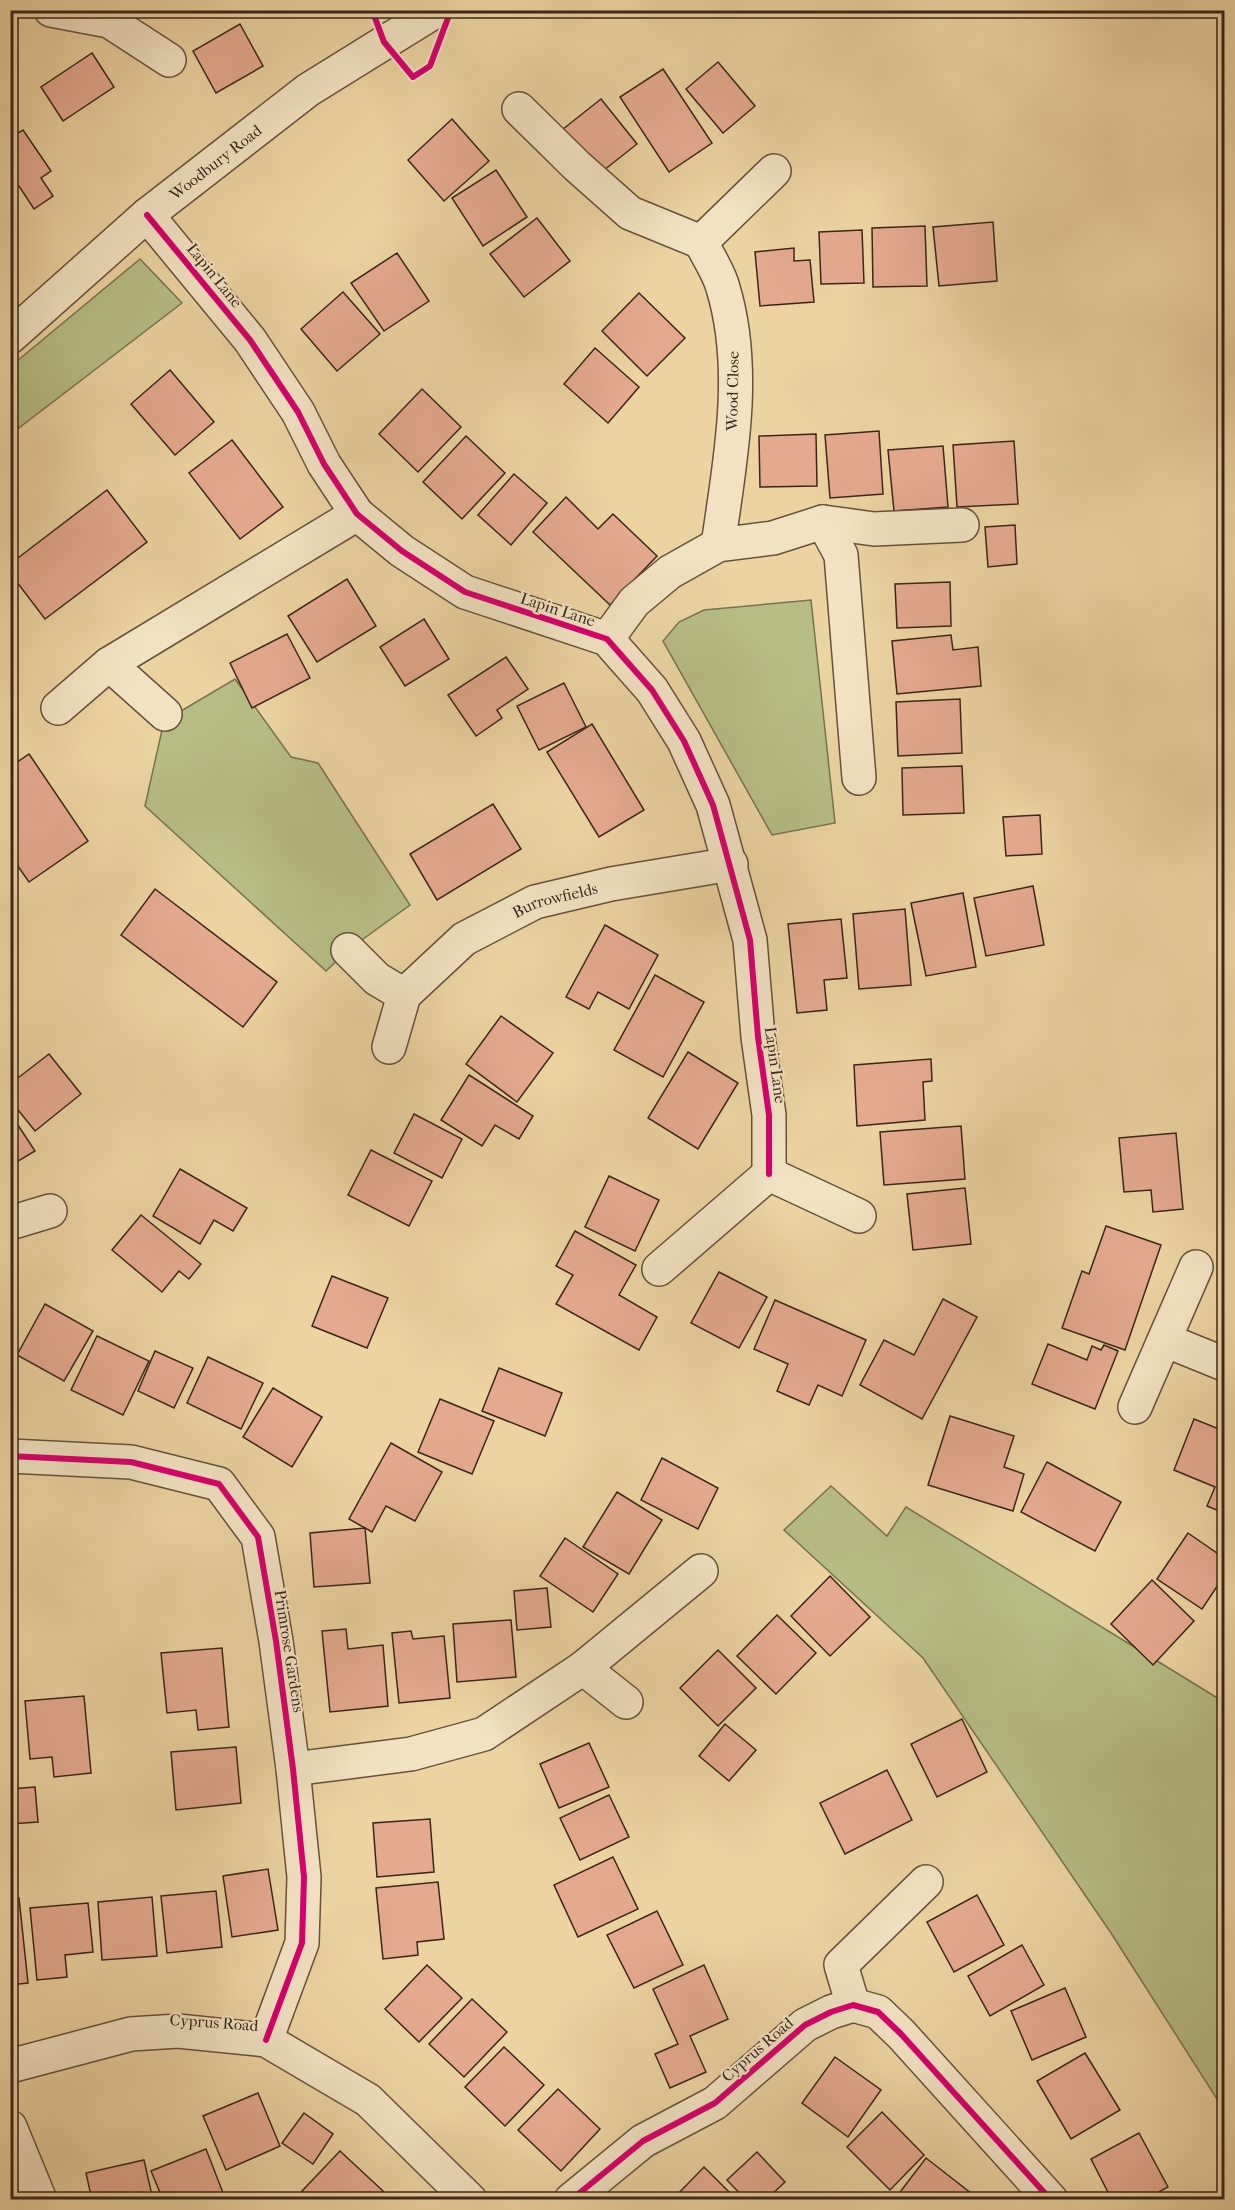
<svg xmlns="http://www.w3.org/2000/svg" width="1235" height="2210" font-family="'IM FELL French Canon',serif">
  <style>
    .green { fill: #b7bc85; stroke: #787150; stroke-width: 1.5 }
    .building { fill: #e5a990; stroke: #3a261c; stroke-width: 1.5 }
    .lines { fill: none; stroke-linecap: round; stroke-linejoin: round }
    .minor-casing { stroke: #66513e; stroke-width: 36 }
    .minor { stroke: #f2e2c3; stroke-width: 33 }
    .cycleway-casing { stroke: #f2e2c3; stroke-width: 10 }
    .cycleway { stroke: #d6006c; stroke-width: 6 }
    .labels { text-anchor: middle; stroke-width: 4.5; stroke-linejoin: round; paint-order: stroke }
    .street-label { font-size: 16px; fill: #3a261c; stroke: #f2e2c3 }
  </style>
  <rect width="100%" height="100%" fill="#ebd3a2"/>
  <filter id="stains"><feTurbulence type="fractalNoise" baseFrequency=".00333" numOctaves="4"/><feColorMatrix values="0 0 0 0 .2 0 0 0 0 .09 0 0 0 0 .02 0 0 0 .5 -.17"/></filter>
  <radialGradient id="worn" r=".72"><stop offset=".6" stop-color="#630" stop-opacity="0"/><stop offset="1" stop-color="#630" stop-opacity=".3"/></radialGradient>
  <!-- green -->
  <g class="green">
    <path d="M 140,259 L 182,303 L 11,434 L 11,366 Z"/>
    <path d="M 811,600 L 835,823 L 772,835 L 663,641 L 679,622 L 704,610 Z"/>
    <path d="M 235,679 L 291,757 L 318,763 L 410,905 L 348,950 L 326,971 L 145,806 L 164,721 Z"/>
    <path d="M 831,1486 L 887,1536 L 906,1507 L 1224,1702 L 1224,2110 L 1111,1933 L 923,1658 L 784,1530 Z"/>
  </g>
  <!-- building -->
  <g class="building">
    <path d="M 240,24 L 263,66 L 216,93 L 193,51 Z"/>
    <path d="M 92,53 L 114,87 L 63,121 L 41,87 Z"/>
    <path d="M 718,62 L 755,106 L 723,133 L 686,89 Z"/>
    <path d="M 663,69 L 712,143 L 669,172 L 620,97 Z"/>
    <path d="M 601,99 L 637,144 L 594,178 L 558,133 Z"/>
    <path d="M 452,119 L 489,161 L 444,201 L 408,160 Z"/>
    <path d="M 23,130 L 51,171 L 41,178 L 53,196 L 34,209 L 19,186 L 10,191 L 10,138 Z"/>
    <path d="M 496,170 L 527,217 L 483,246 L 452,198 Z"/>
    <path d="M 537,218 L 570,261 L 524,297 L 490,254 Z"/>
    <path d="M 993,222 L 997,281 L 939,286 L 933,227 Z"/>
    <path d="M 925,226 L 927,286 L 873,287 L 872,228 Z"/>
    <path d="M 862,230 L 864,283 L 821,284 L 819,232 Z"/>
    <path d="M 794,248 L 794,261 L 810,260 L 814,302 L 760,306 L 755,252 Z"/>
    <path d="M 397,253 L 429,301 L 384,331 L 351,283 Z"/>
    <path d="M 343,292 L 380,334 L 337,371 L 301,329 Z"/>
    <path d="M 639,293 L 685,338 L 647,376 L 602,331 Z"/>
    <path d="M 595,348 L 639,387 L 608,423 L 564,384 Z"/>
    <path d="M 170,370 L 214,422 L 175,455 L 131,404 Z"/>
    <path d="M 422,389 L 461,427 L 418,472 L 379,434 Z"/>
    <path d="M 879,431 L 883,494 L 830,498 L 825,435 Z"/>
    <path d="M 816,434 L 817,486 L 760,487 L 759,436 Z"/>
    <path d="M 466,436 L 505,473 L 462,519 L 423,482 Z"/>
    <path d="M 232,440 L 283,507 L 240,539 L 189,473 Z"/>
    <path d="M 1014,441 L 1018,504 L 957,507 L 953,445 Z"/>
    <path d="M 943,446 L 948,507 L 894,511 L 888,450 Z"/>
    <path d="M 514,474 L 547,503 L 511,545 L 478,515 Z"/>
    <path d="M 107,490 L 147,542 L 45,619 L 10,573 L 10,564 Z"/>
    <path d="M 566,497 L 598,529 L 613,514 L 657,556 L 610,605 L 533,532 Z"/>
    <path d="M 1015,525 L 1017,564 L 988,567 L 985,527 Z"/>
    <path d="M 347,579 L 376,626 L 317,662 L 288,616 Z"/>
    <path d="M 950,582 L 951,626 L 897,628 L 895,584 Z"/>
    <path d="M 424,619 L 449,659 L 405,686 L 380,647 Z"/>
    <path d="M 287,634 L 310,678 L 252,708 L 230,663 Z"/>
    <path d="M 951,635 L 953,650 L 978,647 L 981,686 L 897,694 L 892,641 Z"/>
    <path d="M 506,657 L 528,689 L 497,710 L 502,718 L 476,736 L 448,695 Z"/>
    <path d="M 564,683 L 586,727 L 539,750 L 517,706 Z"/>
    <path d="M 960,699 L 962,753 L 898,756 L 896,702 Z"/>
    <path d="M 592,724 L 644,810 L 599,837 L 547,752 Z"/>
    <path d="M 29,754 L 88,841 L 29,882 L 10,855 L 10,767 Z"/>
    <path d="M 962,766 L 964,813 L 903,815 L 902,768 Z"/>
    <path d="M 493,804 L 521,849 L 437,900 L 410,854 Z"/>
    <path d="M 1040,815 L 1042,854 L 1006,856 L 1003,817 Z"/>
    <path d="M 1033,886 L 1044,945 L 986,956 L 974,898 Z"/>
    <path d="M 155,889 L 277,982 L 243,1027 L 121,935 Z"/>
    <path d="M 963,893 L 976,967 L 926,976 L 911,903 Z"/>
    <path d="M 905,909 L 911,985 L 859,989 L 853,914 Z"/>
    <path d="M 841,919 L 847,978 L 824,980 L 827,1010 L 797,1013 L 788,924 Z"/>
    <path d="M 605,925 L 658,955 L 629,1009 L 598,992 L 589,1009 L 566,997 Z"/>
    <path d="M 655,975 L 704,1002 L 663,1077 L 614,1050 Z"/>
    <path d="M 501,1016 L 553,1053 L 517,1102 L 466,1064 Z"/>
    <path d="M 688,1052 L 738,1083 L 698,1149 L 648,1118 Z"/>
    <path d="M 49,1054 L 81,1094 L 35,1131 L 10,1100 L 10,1084 Z"/>
    <path d="M 931,1059 L 932,1081 L 923,1082 L 925,1120 L 857,1126 L 854,1065 Z"/>
    <path d="M 469,1075 L 533,1116 L 519,1139 L 495,1125 L 482,1146 L 441,1120 Z"/>
    <path d="M 10,1113 L 35,1151 L 10,1166 Z"/>
    <path d="M 414,1114 L 462,1139 L 442,1178 L 394,1153 Z"/>
    <path d="M 961,1126 L 965,1179 L 884,1185 L 880,1132 Z"/>
    <path d="M 1176,1133 L 1183,1209 L 1153,1212 L 1151,1190 L 1124,1192 L 1119,1138 Z"/>
    <path d="M 371,1150 L 432,1181 L 409,1226 L 348,1195 Z"/>
    <path d="M 180,1169 L 247,1208 L 233,1231 L 214,1220 L 200,1244 L 153,1216 Z"/>
    <path d="M 609,1176 L 659,1200 L 635,1251 L 585,1227 Z"/>
    <path d="M 965,1188 L 971,1244 L 913,1250 L 907,1194 Z"/>
    <path d="M 141,1215 L 201,1264 L 189,1279 L 179,1271 L 162,1292 L 112,1250 Z"/>
    <path d="M 1106,1226 L 1161,1245 L 1125,1350 L 1062,1328 L 1082,1271 L 1089,1274 Z"/>
    <path d="M 575,1231 L 636,1265 L 619,1295 L 657,1317 L 639,1350 L 556,1304 L 573,1275 L 556,1266 Z"/>
    <path d="M 719,1272 L 767,1297 L 739,1348 L 691,1323 Z"/>
    <path d="M 332,1276 L 388,1298 L 367,1348 L 312,1326 Z"/>
    <path d="M 943,1299 L 977,1317 L 922,1419 L 860,1385 L 884,1340 L 914,1355 Z"/>
    <path d="M 775,1300 L 866,1340 L 842,1396 L 818,1385 L 809,1405 L 777,1391 L 788,1364 L 754,1349 Z"/>
    <path d="M 45,1304 L 93,1331 L 64,1381 L 17,1355 Z"/>
    <path d="M 97,1336 L 149,1361 L 123,1415 L 71,1390 Z"/>
    <path d="M 1048,1344 L 1087,1360 L 1092,1346 L 1101,1350 L 1104,1345 L 1118,1351 L 1095,1409 L 1032,1384 Z"/>
    <path d="M 155,1351 L 193,1368 L 174,1408 L 138,1391 Z"/>
    <path d="M 208,1357 L 263,1383 L 241,1429 L 187,1403 Z"/>
    <path d="M 499,1368 L 562,1393 L 545,1436 L 482,1411 Z"/>
    <path d="M 273,1388 L 322,1417 L 292,1467 L 243,1437 Z"/>
    <path d="M 440,1399 L 494,1421 L 472,1474 L 418,1452 Z"/>
    <path d="M 950,1416 L 1014,1436 L 1004,1467 L 1024,1474 L 1013,1511 L 928,1485 Z"/>
    <path d="M 1194,1419 L 1224,1431 L 1224,1513 L 1207,1506 L 1215,1487 L 1174,1470 Z"/>
    <path d="M 391,1443 L 442,1472 L 415,1521 L 386,1506 L 372,1532 L 349,1519 Z"/>
    <path d="M 662,1458 L 718,1488 L 698,1529 L 641,1500 Z"/>
    <path d="M 1047,1462 L 1121,1502 L 1095,1551 L 1021,1512 Z"/>
    <path d="M 617,1492 L 662,1520 L 629,1574 L 583,1547 Z"/>
    <path d="M 365,1528 L 370,1583 L 314,1587 L 310,1533 Z"/>
    <path d="M 1188,1533 L 1224,1558 L 1224,1576 L 1202,1609 L 1157,1579 Z"/>
    <path d="M 565,1538 L 618,1574 L 593,1612 L 540,1576 Z"/>
    <path d="M 830,1576 L 870,1617 L 830,1656 L 791,1616 Z"/>
    <path d="M 1152,1580 L 1194,1621 L 1153,1665 L 1111,1624 Z"/>
    <path d="M 547,1588 L 551,1627 L 517,1630 L 514,1591 Z"/>
    <path d="M 777,1615 L 816,1653 L 776,1694 L 737,1656 Z"/>
    <path d="M 511,1620 L 516,1677 L 457,1682 L 453,1624 Z"/>
    <path d="M 346,1629 L 348,1649 L 383,1645 L 388,1706 L 330,1712 L 322,1631 Z"/>
    <path d="M 411,1631 L 413,1639 L 444,1636 L 450,1698 L 399,1703 L 392,1633 Z"/>
    <path d="M 222,1648 L 229,1727 L 198,1730 L 196,1710 L 167,1713 L 161,1653 Z"/>
    <path d="M 718,1650 L 756,1688 L 718,1726 L 680,1688 Z"/>
    <path d="M 84,1696 L 91,1773 L 54,1777 L 52,1757 L 30,1759 L 25,1701 Z"/>
    <path d="M 962,1719 L 987,1772 L 937,1797 L 911,1744 Z"/>
    <path d="M 725,1724 L 756,1750 L 729,1781 L 699,1756 Z"/>
    <path d="M 589,1743 L 609,1787 L 559,1808 L 540,1764 Z"/>
    <path d="M 236,1747 L 241,1803 L 176,1810 L 171,1752 Z"/>
    <path d="M 887,1770 L 912,1820 L 845,1854 L 820,1803 Z"/>
    <path d="M 35,1787 L 38,1822 L 10,1824 L 10,1789 Z"/>
    <path d="M 609,1795 L 629,1837 L 580,1860 L 560,1818 Z"/>
    <path d="M 430,1819 L 434,1872 L 377,1877 L 373,1823 Z"/>
    <path d="M 613,1857 L 638,1909 L 578,1937 L 554,1885 Z"/>
    <path d="M 268,1869 L 278,1930 L 232,1937 L 223,1876 Z"/>
    <path d="M 438,1882 L 444,1939 L 417,1942 L 418,1955 L 383,1959 L 376,1888 Z"/>
    <path d="M 216,1891 L 222,1947 L 167,1953 L 161,1896 Z"/>
    <path d="M 977,1895 L 1004,1945 L 954,1972 L 927,1922 Z"/>
    <path d="M 152,1897 L 157,1956 L 102,1960 L 98,1902 Z"/>
    <path d="M 19,1898 L 28,1983 L 10,1985 L 10,1899 Z"/>
    <path d="M 88,1903 L 93,1952 L 65,1955 L 67,1977 L 37,1980 L 30,1908 Z"/>
    <path d="M 657,1911 L 683,1965 L 634,1988 L 607,1935 Z"/>
    <path d="M 1022,1945 L 1044,1985 L 990,2016 L 968,1976 Z"/>
    <path d="M 427,1965 L 462,1998 L 419,2042 L 385,2009 Z"/>
    <path d="M 704,1965 L 728,2019 L 690,2036 L 706,2072 L 670,2088 L 655,2054 L 678,2044 L 653,1989 Z"/>
    <path d="M 1065,1988 L 1086,2037 L 1032,2060 L 1011,2011 Z"/>
    <path d="M 472,1999 L 507,2032 L 464,2077 L 429,2044 Z"/>
    <path d="M 504,2047 L 544,2085 L 505,2126 L 465,2087 Z"/>
    <path d="M 1085,2053 L 1120,2110 L 1071,2139 L 1037,2081 Z"/>
    <path d="M 835,2057 L 881,2090 L 848,2137 L 802,2103 Z"/>
    <path d="M 558,2089 L 600,2129 L 561,2171 L 518,2130 Z"/>
    <path d="M 258,2093 L 280,2146 L 226,2170 L 203,2116 Z"/>
    <path d="M 882,2112 L 924,2155 L 890,2190 L 847,2147 Z"/>
    <path d="M 304,2113 L 333,2134 L 313,2164 L 282,2143 Z"/>
    <path d="M 1139,2133 L 1168,2187 L 1144,2200 L 1112,2200 L 1091,2159 Z"/>
    <path d="M 206,2149 L 225,2198 L 163,2200 L 151,2171 Z"/>
    <path d="M 340,2151 L 383,2191 L 375,2200 L 311,2200 L 302,2191 Z"/>
    <path d="M 757,2152 L 785,2182 L 766,2200 L 746,2200 L 727,2180 Z"/>
    <path d="M 926,2158 L 972,2194 L 968,2200 L 894,2200 Z"/>
    <path d="M 144,2160 L 153,2200 L 92,2200 L 86,2173 Z"/>
    <path d="M 704,2167 L 737,2200 L 672,2200 Z"/>
  </g>
  <g class="lines">
    <defs>
      <g id="minor">
        <path d="M 51,10 L 109,21 L 169,60"/>
        <path d="M 519,109 L 577,166 L 630,213 L 701,242 L 774,171"/>
        <path d="M 147,215 L 250,340 L 298,412 L 324,464 L 357,514 L 402,551 L 465,592 L 607,639 L 652,690 L 684,741 L 713,805 L 750,940 L 758,1037 L 769,1115 L 769,1174"/>
        <path d="M 701,242 C 708,257 719,272 723,288 C 748,370 730,463 718,545"/>
        <path id="s1" d="M 10,337 L 147,215 L 308,90 L 437,10"/>
        <path d="M 823,522 L 841,555 L 859,778"/>
        <path d="M 607,639 L 634,602 L 670,572 L 718,545 L 773,538 L 823,522 L 874,529 L 962,525"/>
        <path d="M 109,664 L 165,714"/>
        <path d="M 58,708 L 109,664 L 357,514"/>
        <path d="M 348,950 L 377,979 L 404,995"/>
        <path id="s2" d="M 389,1047 L 404,995 L 464,939 L 535,902 L 611,884 L 731,864"/>
        <path d="M 10,1223 L 50,1211"/>
        <path d="M 659,1269 L 769,1174 L 859,1216"/>
        <path d="M 1165,1340 L 1224,1364"/>
        <path d="M 1135,1407 L 1196,1267"/>
        <path d="M 10,1456 L 131,1462 L 219,1484 L 258,1537 L 276,1641 L 293,1769 L 304,1877 L 302,1943 L 266,2040"/>
        <path d="M 583,1668 L 626,1702"/>
        <path d="M 293,1769 L 411,1754 L 484,1734 L 583,1668 L 701,1571"/>
        <path d="M 853,2005 L 841,1965 L 926,1882"/>
        <path d="M 10,2066 L 131,2034 L 178,2031 L 266,2040 L 368,2100 L 470,2200"/>
        <path d="M 10,2127 L 40,2200"/>
        <path d="M 571,2200 L 643,2141 L 715,2103 L 805,2025 L 831,2012 L 853,2005 L 878,2012 L 901,2034 L 1051,2200"/>
      </g>
    </defs>
    <!-- minor casing -->
    <use href="#minor" class="minor-casing"/>
    <!-- minor -->
    <use href="#minor" class="minor"/>
    <defs>
      <g id="cycleway">
        <path d="M 372,10 L 384,42 L 413,77 L 430,66 L 451,10"/>
        <path d="M 147,215 L 250,340 L 298,412 L 324,464 L 357,514 L 402,551 L 465,592 L 607,639 L 652,690 L 684,741 L 713,805 L 750,940 L 758,1037 L 769,1115 L 769,1174"/>
        <path d="M 10,1456 L 131,1462 L 219,1484 L 258,1537 L 276,1641 L 293,1769 L 304,1877 L 302,1943 L 266,2040"/>
        <path d="M 571,2200 L 643,2141 L 715,2103 L 805,2025 L 831,2012 L 853,2005 L 878,2012 L 901,2034 L 1051,2200"/>
      </g>
    </defs>
    <!-- cycleway casing -->
    <use href="#cycleway" class="cycleway-casing"/>
    <!-- cycleway -->
    <use href="#cycleway" class="cycleway"/>
  </g>
  <g class="labels">
    <!-- street labels -->
    <g class="street-label">
      <text dy="6" stroke="none"><textPath href="#s1" startOffset="270">Woodbury Road</textPath></text>
      <text transform="translate(215 275) rotate(51)" y="6">Lapin Lane</text>
      <text transform="translate(732 391) rotate(-89)" y="6">Wood Close</text>
      <text transform="translate(558 609) rotate(18)" y="6">Lapin Lane</text>
      <text dy="6" stroke="none"><textPath href="#s2" startOffset="236">Burrowfields</textPath></text>
      <text transform="translate(776 1065) rotate(82)" y="6">Lapin Lane</text>
      <text transform="translate(290 1651) rotate(81)" y="6">Primrose Gardens</text>
      <text transform="translate(214 2022) rotate(4)" y="6">Cyprus Road</text>
      <text transform="translate(757 2049) rotate(-41)" y="6">Cyprus Road</text>
    </g>
  </g>
  <!-- margin -->
  <rect width="1235" height="2210" fill="none" stroke="#ebd3a2" stroke-width="36"/>
  <rect x="12" y="12" width="1211" height="2186" fill="none" stroke="#3a261c" stroke-width="3"/>
  <rect x="18" y="18" width="1199" height="2174" fill="none" stroke="#3a261c" stroke-width="1.5"/>
  <rect width="100%" height="100%" filter="url(#stains)"/>
  <rect width="100%" height="100%" fill="url(#worn)"/>
</svg>
